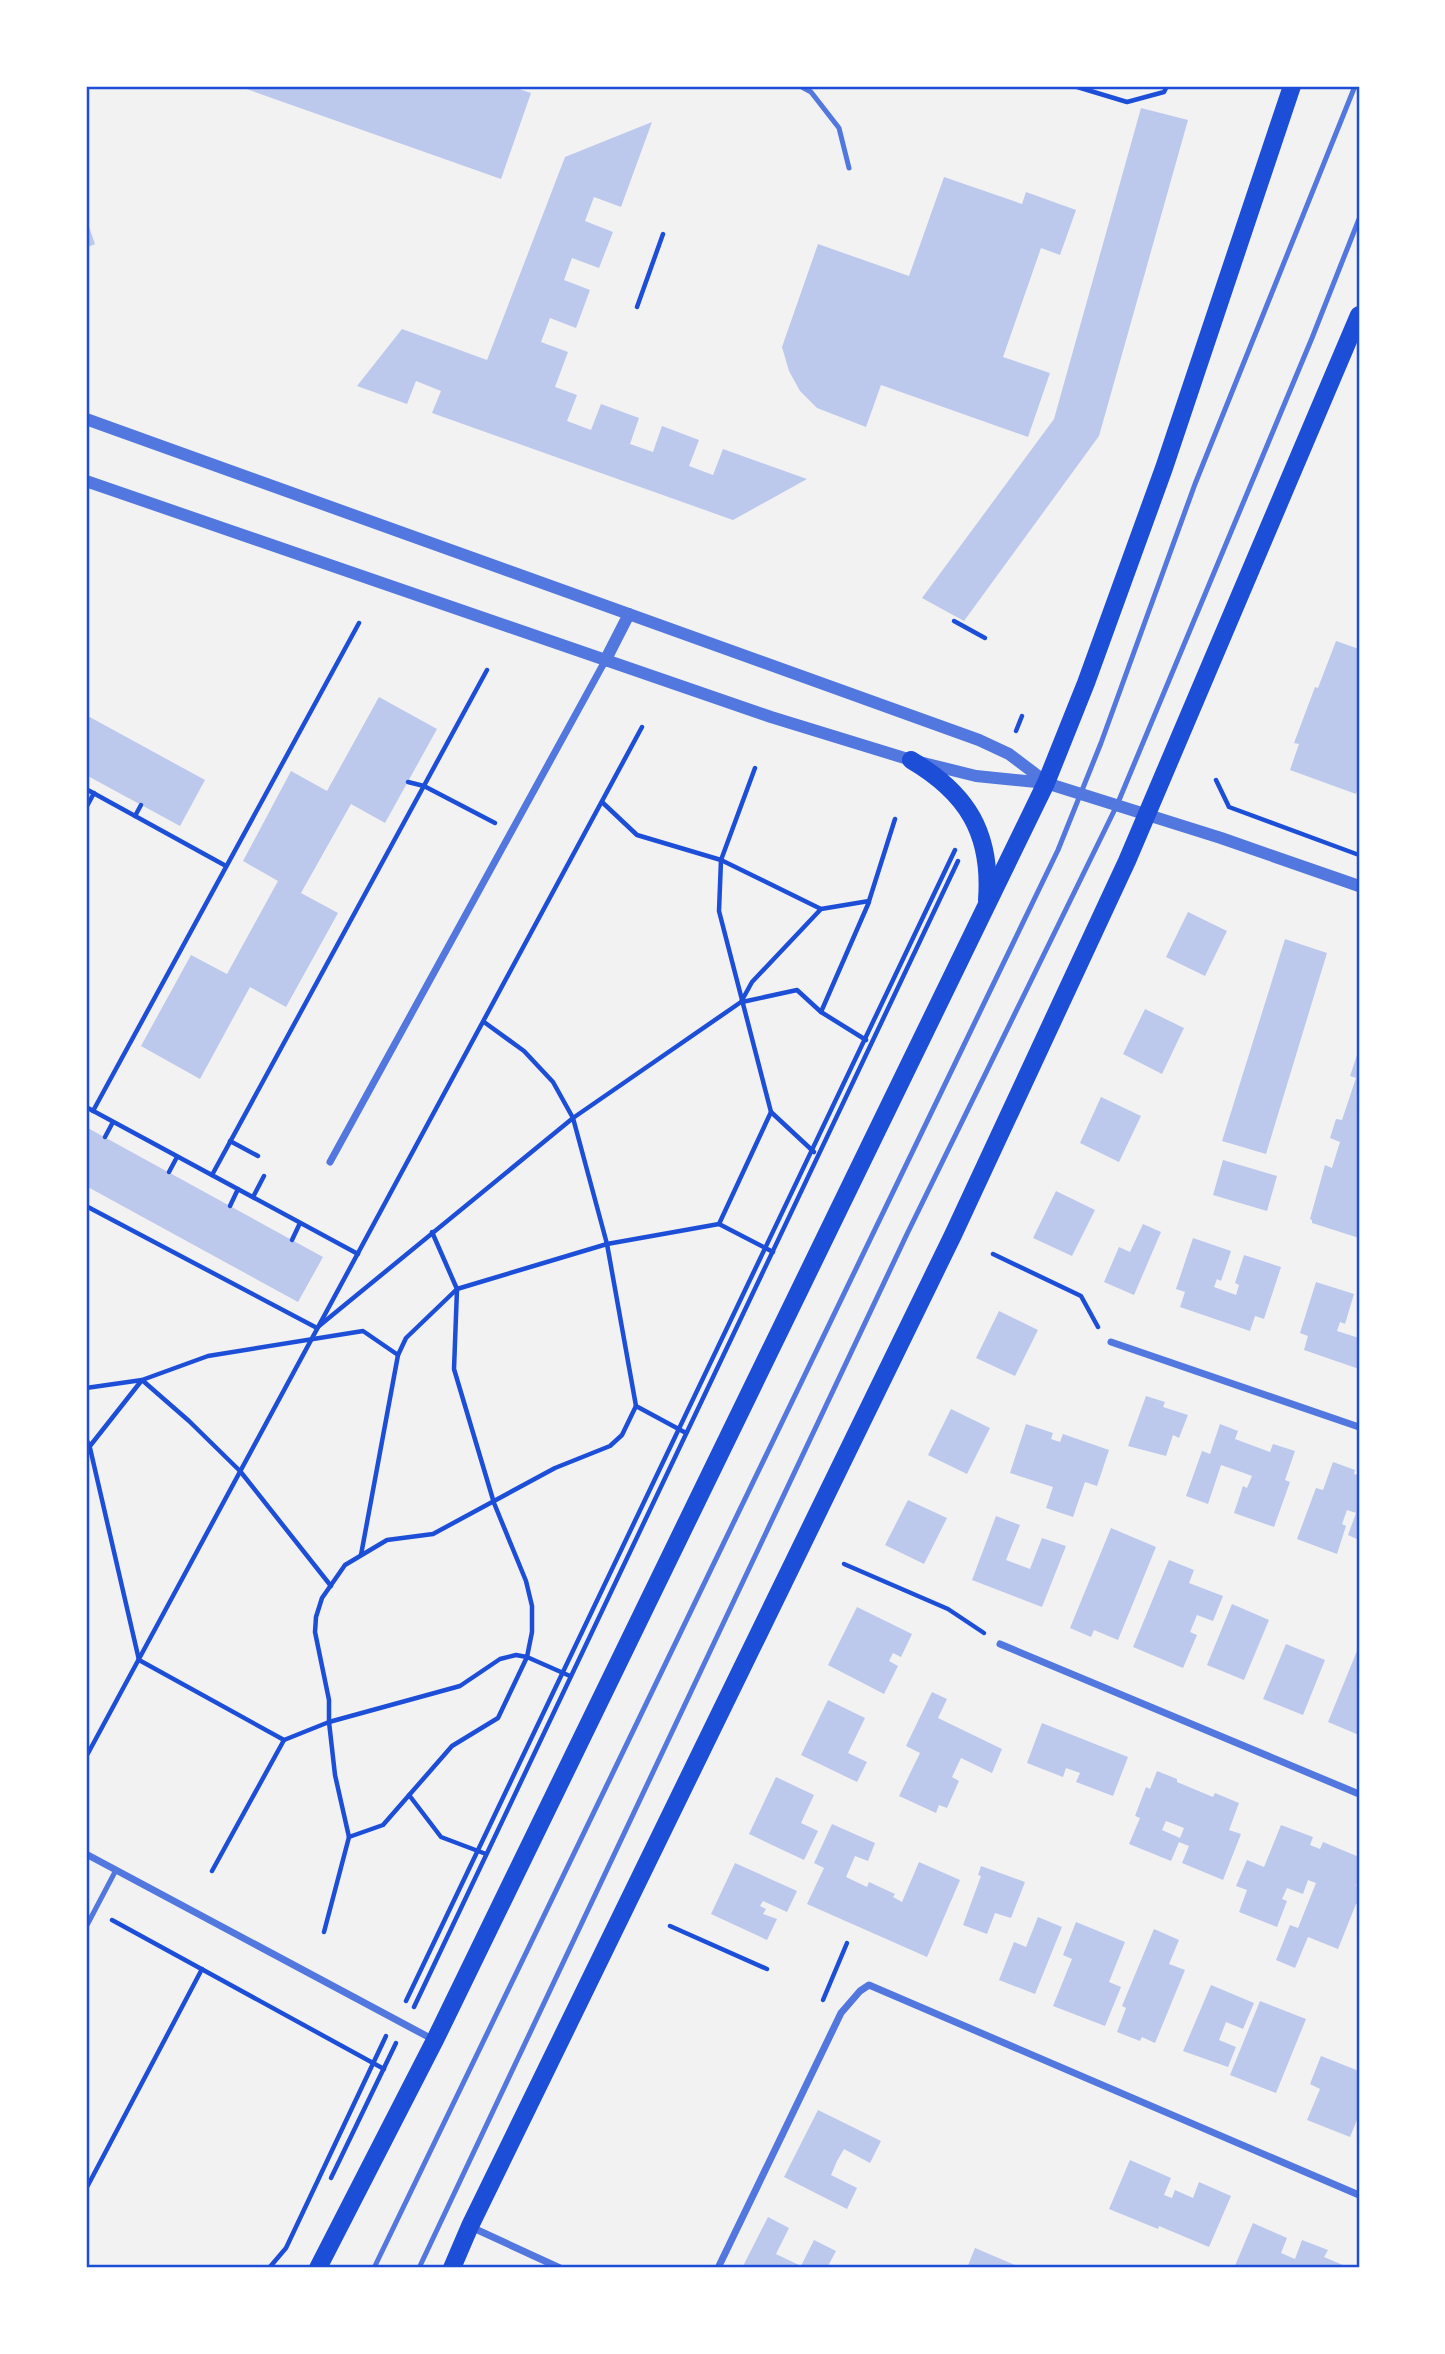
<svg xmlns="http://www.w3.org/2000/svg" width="1445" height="2354" font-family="'Public Sans',sans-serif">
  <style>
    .building { fill: #bdc9ec; fill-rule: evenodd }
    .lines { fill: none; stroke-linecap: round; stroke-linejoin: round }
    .path { stroke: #1d4ed8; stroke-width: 4.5 }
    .service { stroke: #5277de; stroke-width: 5 }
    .minor { stroke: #5277de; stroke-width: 7 }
    .tertiary { stroke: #5277de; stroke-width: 12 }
    .primary { stroke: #1d4ed8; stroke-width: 18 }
    .neatline { fill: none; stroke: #1d4ed8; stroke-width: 2.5 }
  </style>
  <rect width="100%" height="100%" fill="#f2f2f2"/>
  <!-- building -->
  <g class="building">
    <path d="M 238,86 L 510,86 L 531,93 L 501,179 Z"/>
    <path d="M 1141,108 L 1188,120 L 1099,436 L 964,621 L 922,598 L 1054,419 Z"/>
    <path d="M 652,122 L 621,207 L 594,197 L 585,221 L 613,232 L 599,268 L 572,258 L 564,280 L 590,290 L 576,328 L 550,318 L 541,342 L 568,352 L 555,387 L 577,395 L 567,421 L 591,430 L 601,404 L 639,418 L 630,444 L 653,452 L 662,426 L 699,440 L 689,466 L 713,475 L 723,449 L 807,479 L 733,520 L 432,413 L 441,391 L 416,381 L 407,404 L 357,386 L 402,329 L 487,360 L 565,157 Z"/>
    <path d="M 944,177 L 1022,204 L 1026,192 L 1076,210 L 1060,255 L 1041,248 L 1003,357 L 1050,373 L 1028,437 L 881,385 L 866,427 L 817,408 L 800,391 L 789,371 L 782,347 L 818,244 L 909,276 Z"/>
    <path d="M 86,218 L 95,244 L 86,248 Z"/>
    <path d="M 1336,641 L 1359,649 L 1359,785 L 1356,794 L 1290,770 L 1299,744 L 1294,743 L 1315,687 L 1318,688 Z"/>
    <path d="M 379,697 L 437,729 L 385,823 L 351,804 L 301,893 L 338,913 L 286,1007 L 250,987 L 200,1079 L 141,1046 L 191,955 L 227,974 L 278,881 L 243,861 L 291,771 L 327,791 Z"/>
    <path d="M 86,715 L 205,780 L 180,826 L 86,775 Z"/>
    <path d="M 1188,912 L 1227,931 L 1205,976 L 1166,957 Z"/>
    <path d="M 1285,939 L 1327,953 L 1266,1154 L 1222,1141 Z"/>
    <path d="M 1145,1009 L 1184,1028 L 1162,1074 L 1123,1054 Z"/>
    <path d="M 1357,1055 L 1359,1056 L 1359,1238 L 1312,1223 L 1312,1220 L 1310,1219 L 1325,1165 L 1332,1168 L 1340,1142 L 1330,1138 L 1336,1119 L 1342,1120 L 1356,1078 L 1350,1076 Z"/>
    <path d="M 1101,1097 L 1141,1116 L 1119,1162 L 1080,1143 Z"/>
    <path d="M 86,1127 L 323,1257 L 298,1302 L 86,1186 Z"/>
    <path d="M 1223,1160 L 1277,1176 L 1267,1211 L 1213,1195 Z"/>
    <path d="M 1056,1191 L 1095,1210 L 1072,1256 L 1033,1238 Z"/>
    <path d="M 1143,1224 L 1161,1232 L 1134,1295 L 1104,1282 L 1119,1247 L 1130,1252 Z"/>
    <path d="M 1193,1238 L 1231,1251 L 1221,1281 L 1217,1279 L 1214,1287 L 1236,1295 L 1239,1285 L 1235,1283 L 1244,1255 L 1281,1267 L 1264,1319 L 1255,1316 L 1250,1331 L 1180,1307 L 1185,1292 L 1176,1289 Z"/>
    <path d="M 1316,1282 L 1354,1294 L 1345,1324 L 1340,1322 L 1337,1331 L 1359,1338 L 1359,1369 L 1304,1350 L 1308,1336 L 1300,1333 Z"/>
    <path d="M 999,1311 L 1038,1330 L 1015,1376 L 976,1358 Z"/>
    <path d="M 1146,1396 L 1165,1402 L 1163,1407 L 1188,1415 L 1179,1438 L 1173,1435 L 1166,1456 L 1128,1446 Z"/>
    <path d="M 951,1409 L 990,1428 L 967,1474 L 928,1455 Z"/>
    <path d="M 1026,1424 L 1053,1433 L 1051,1439 L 1060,1442 L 1063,1434 L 1109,1450 L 1097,1486 L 1085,1482 L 1073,1517 L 1046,1508 L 1053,1487 L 1010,1473 Z"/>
    <path d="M 1220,1424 L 1238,1431 L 1235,1439 L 1270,1452 L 1273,1444 L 1295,1451 L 1285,1480 L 1290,1482 L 1274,1527 L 1234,1513 L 1243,1486 L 1247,1488 L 1252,1476 L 1244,1473 L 1221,1465 L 1208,1504 L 1186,1496 L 1202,1451 L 1210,1454 Z"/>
    <path d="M 1333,1462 L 1355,1470 L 1354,1474 L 1359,1475 L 1359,1540 L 1348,1535 L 1356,1513 L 1347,1510 L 1342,1524 L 1346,1526 L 1337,1554 L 1297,1539 L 1316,1488 L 1323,1490 Z"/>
    <path d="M 908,1500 L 947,1518 L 924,1564 L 885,1545 Z"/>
    <path d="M 996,1516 L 1020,1525 L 1006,1560 L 1030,1569 L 1042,1538 L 1066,1546 L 1042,1607 L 972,1580 Z"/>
    <path d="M 1111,1528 L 1156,1547 L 1118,1640 L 1094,1630 L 1091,1637 L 1070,1628 Z"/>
    <path d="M 1169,1560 L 1194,1570 L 1189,1583 L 1223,1596 L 1213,1621 L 1197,1615 L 1190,1632 L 1197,1635 L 1183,1668 L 1133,1647 Z"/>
    <path d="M 1232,1604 L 1269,1620 L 1244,1680 L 1207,1665 Z"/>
    <path d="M 857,1607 L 912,1634 L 901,1657 L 893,1653 L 889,1661 L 898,1666 L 884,1694 L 828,1665 Z"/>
    <path d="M 1286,1644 L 1325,1660 L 1303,1715 L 1263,1699 Z"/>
    <path d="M 1359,1646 L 1359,1735 L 1328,1722 Z"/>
    <path d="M 932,1692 L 947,1699 L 938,1718 L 1002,1749 L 992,1773 L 961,1758 L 952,1777 L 959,1781 L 947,1808 L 939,1805 L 936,1813 L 899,1796 L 920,1753 L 906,1746 Z"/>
    <path d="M 828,1700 L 865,1718 L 848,1753 L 867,1762 L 857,1782 L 801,1755 Z"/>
    <path d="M 1042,1723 L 1128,1757 L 1113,1796 L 1076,1782 L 1080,1773 L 1066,1768 L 1063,1777 L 1027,1763 Z"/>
    <path d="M 1157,1771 L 1177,1779 L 1177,1782 L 1213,1797 L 1215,1793 L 1239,1803 L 1229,1830 L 1241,1834 L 1223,1880 L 1182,1863 L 1189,1846 L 1179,1842 L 1171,1861 L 1129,1844 L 1140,1818 L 1135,1816 L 1146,1787 L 1150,1789 ZM 1166,1821 L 1184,1828 L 1180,1838 L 1162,1830 Z"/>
    <path d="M 776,1777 L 814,1795 L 801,1823 L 818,1831 L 804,1860 L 749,1834 Z"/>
    <path d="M 832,1824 L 875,1843 L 868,1861 L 855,1856 L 846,1877 L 867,1887 L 869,1882 L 895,1894 L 893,1897 L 902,1902 L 919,1862 L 960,1880 L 927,1957 L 807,1904 L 824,1868 L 814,1863 Z"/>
    <path d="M 1281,1825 L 1313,1837 L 1310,1845 L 1320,1849 L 1323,1842 L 1359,1857 L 1359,1878 L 1356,1886 L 1359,1887 L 1359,1905 L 1356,1904 L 1338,1949 L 1308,1937 L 1295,1968 L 1276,1960 L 1290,1925 L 1298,1928 L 1316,1883 L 1308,1880 L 1303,1894 L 1287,1888 L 1282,1899 L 1287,1901 L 1277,1927 L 1239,1912 L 1247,1890 L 1236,1886 L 1247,1860 L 1264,1867 Z"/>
    <path d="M 735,1863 L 797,1891 L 787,1912 L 763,1901 L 760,1906 L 766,1909 L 763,1914 L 777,1919 L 767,1940 L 711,1914 Z"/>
    <path d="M 981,1866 L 1025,1882 L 1011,1918 L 995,1913 L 987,1934 L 963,1925 L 981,1876 L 978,1875 Z"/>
    <path d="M 1038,1917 L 1062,1927 L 1035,1994 L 999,1980 L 1014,1942 L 1026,1947 Z"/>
    <path d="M 1076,1922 L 1125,1942 L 1109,1982 L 1121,1987 L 1105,2026 L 1053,2006 L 1072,1959 L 1063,1955 Z"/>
    <path d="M 1154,1929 L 1179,1940 L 1169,1964 L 1185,1970 L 1155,2043 L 1142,2037 L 1140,2041 L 1117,2032 L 1126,2008 L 1122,2006 Z"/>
    <path d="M 1211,1985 L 1254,2003 L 1243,2029 L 1226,2022 L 1219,2040 L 1236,2047 L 1228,2067 L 1183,2051 Z"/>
    <path d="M 1260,2001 L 1306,2019 L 1276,2093 L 1230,2075 Z"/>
    <path d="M 1321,2056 L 1359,2071 L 1359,2115 L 1350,2137 L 1307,2120 L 1320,2089 L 1310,2084 Z"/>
    <path d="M 818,2110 L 881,2141 L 870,2163 L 844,2149 L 837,2161 L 831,2175 L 857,2188 L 847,2209 L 784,2177 Z"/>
    <path d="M 1130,2160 L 1171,2178 L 1164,2195 L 1172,2198 L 1175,2190 L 1193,2198 L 1199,2182 L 1231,2196 L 1209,2247 L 1159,2226 L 1158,2229 L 1109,2209 Z"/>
    <path d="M 768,2217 L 789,2228 L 776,2254 L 801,2266 L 814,2240 L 836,2251 L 827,2268 L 742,2268 Z"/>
    <path d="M 1253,2223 L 1287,2238 L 1281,2253 L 1295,2259 L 1302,2240 L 1328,2250 L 1324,2257 L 1350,2268 L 1234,2268 Z"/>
    <path d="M 975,2248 L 1022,2268 L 967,2268 Z"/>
  </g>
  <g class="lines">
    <!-- path -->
    <g class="path">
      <path d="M 1074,86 L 1127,102 L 1164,92 L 1167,86"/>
      <path d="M 637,307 L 663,234"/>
      <path d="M 954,621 L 985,638"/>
      <path d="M 1016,731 L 1022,716"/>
      <path d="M 1216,780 L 1229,807 L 1359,855"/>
      <path d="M 408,782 L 424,786 L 495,823"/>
      <path d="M 86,789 L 226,866"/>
      <path d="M 602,802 L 637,835 L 721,860 L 821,909"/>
      <path d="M 86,808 L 94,793"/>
      <path d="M 135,816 L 141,805"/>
      <path d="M 742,1002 L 797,990 L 821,1012 L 866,1040"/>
      <path d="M 821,1012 L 869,902"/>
      <path d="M 484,1022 L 524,1051 L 553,1082 L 573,1118 L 607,1244 L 636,1406 L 686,1433"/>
      <path d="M 86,1107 L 358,1254"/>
      <path d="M 93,1111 L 359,623"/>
      <path d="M 771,1112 L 814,1152"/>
      <path d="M 105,1137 L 113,1122"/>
      <path d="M 230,1141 L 258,1156"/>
      <path d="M 169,1172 L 177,1157"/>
      <path d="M 212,1175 L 487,670"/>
      <path d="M 253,1197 L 264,1176"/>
      <path d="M 86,1206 L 317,1328"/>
      <path d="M 230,1206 L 238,1189"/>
      <path d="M 719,1224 L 773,1252"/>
      <path d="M 292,1240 L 300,1223"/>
      <path d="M 993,1254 L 1081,1296 L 1098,1327"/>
      <path d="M 319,1326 L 573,1118 L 741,1002 L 752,982 L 821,909 L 869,901 L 895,819"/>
      <path d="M 86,1388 L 142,1380 L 189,1421 L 240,1471 L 331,1586"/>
      <path d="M 86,1438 L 90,1448 L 139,1660 L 284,1740"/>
      <path d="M 86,1451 L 142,1380 L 208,1356 L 363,1331 L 398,1355"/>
      <path d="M 361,1555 L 398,1355 L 406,1338 L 457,1289 L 607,1244 L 719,1224 L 771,1112 L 719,911 L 721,860 L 755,768"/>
      <path d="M 844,1564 L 948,1609 L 984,1633"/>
      <path d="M 86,1757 L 642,727"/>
      <path d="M 409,1795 L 441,1837 L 486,1854"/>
      <path d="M 349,1837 L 383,1825 L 452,1746 L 498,1718 L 527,1657 L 532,1632 L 532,1606 L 526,1581 L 494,1503 L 454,1369 L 457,1289 L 432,1232"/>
      <path d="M 212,1871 L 284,1740 L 329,1722 L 460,1686 L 500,1659 L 516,1655 L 527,1657 L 570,1676"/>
      <path d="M 112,1920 L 384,2069"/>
      <path d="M 670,1926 L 767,1969"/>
      <path d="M 324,1932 L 349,1837 L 335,1775 L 329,1722 L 329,1700 L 315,1632 L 316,1617 L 322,1598 L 345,1565 L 387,1540 L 433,1534 L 555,1468 L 610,1446 L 622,1435 L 636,1406"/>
      <path d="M 823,2000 L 847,1943"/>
      <path d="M 406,2001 L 955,850"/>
      <path d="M 414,2007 L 958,861"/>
      <path d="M 331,2178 L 396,2043"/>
      <path d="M 86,2189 L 202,1969"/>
      <path d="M 269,2268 L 286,2248 L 386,2036"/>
    </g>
    <!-- service -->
    <g class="service">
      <path d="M 800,86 L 811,92 L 839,128 L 849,168"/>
      <path d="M 86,1927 L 116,1870"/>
      <path d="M 374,2268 L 1058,850 L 1101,743 L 1195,484 L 1355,86"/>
      <path d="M 419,2268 L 907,1234 L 1117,805 L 1312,338 L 1359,219"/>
    </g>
    <!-- minor -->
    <g class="minor">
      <path d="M 330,1162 L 605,661"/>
      <path d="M 1111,1342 L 1359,1427"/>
      <path d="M 1000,1644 L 1359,1794"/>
      <path d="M 86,1854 L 434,2040"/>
      <path d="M 471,2227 L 560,2268"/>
      <path d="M 718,2268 L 841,2013 L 860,1991 L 869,1985 L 1359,2195"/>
    </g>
    <!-- tertiary -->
    <g class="tertiary">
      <path d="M 86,419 L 979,740 L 1009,754 L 1046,782"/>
      <path d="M 86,481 L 771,717 L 911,760 L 976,776 L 1046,783 L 1221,838 L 1359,886"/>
      <path d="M 605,661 L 629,614"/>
    </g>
    <!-- primary -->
    <g class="primary">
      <path d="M 911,760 C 967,793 992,833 987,900"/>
      <path d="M 318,2268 L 435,2040 L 1046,783 L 1086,683 L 1164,468 L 1292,86"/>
      <path d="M 452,2268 L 470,2226 L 953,1235 L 1127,861 L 1359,315"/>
    </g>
  </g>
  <!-- border -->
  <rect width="1445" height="2354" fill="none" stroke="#ffffff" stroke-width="175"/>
  <rect x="88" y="88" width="1270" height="2178" class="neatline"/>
</svg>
